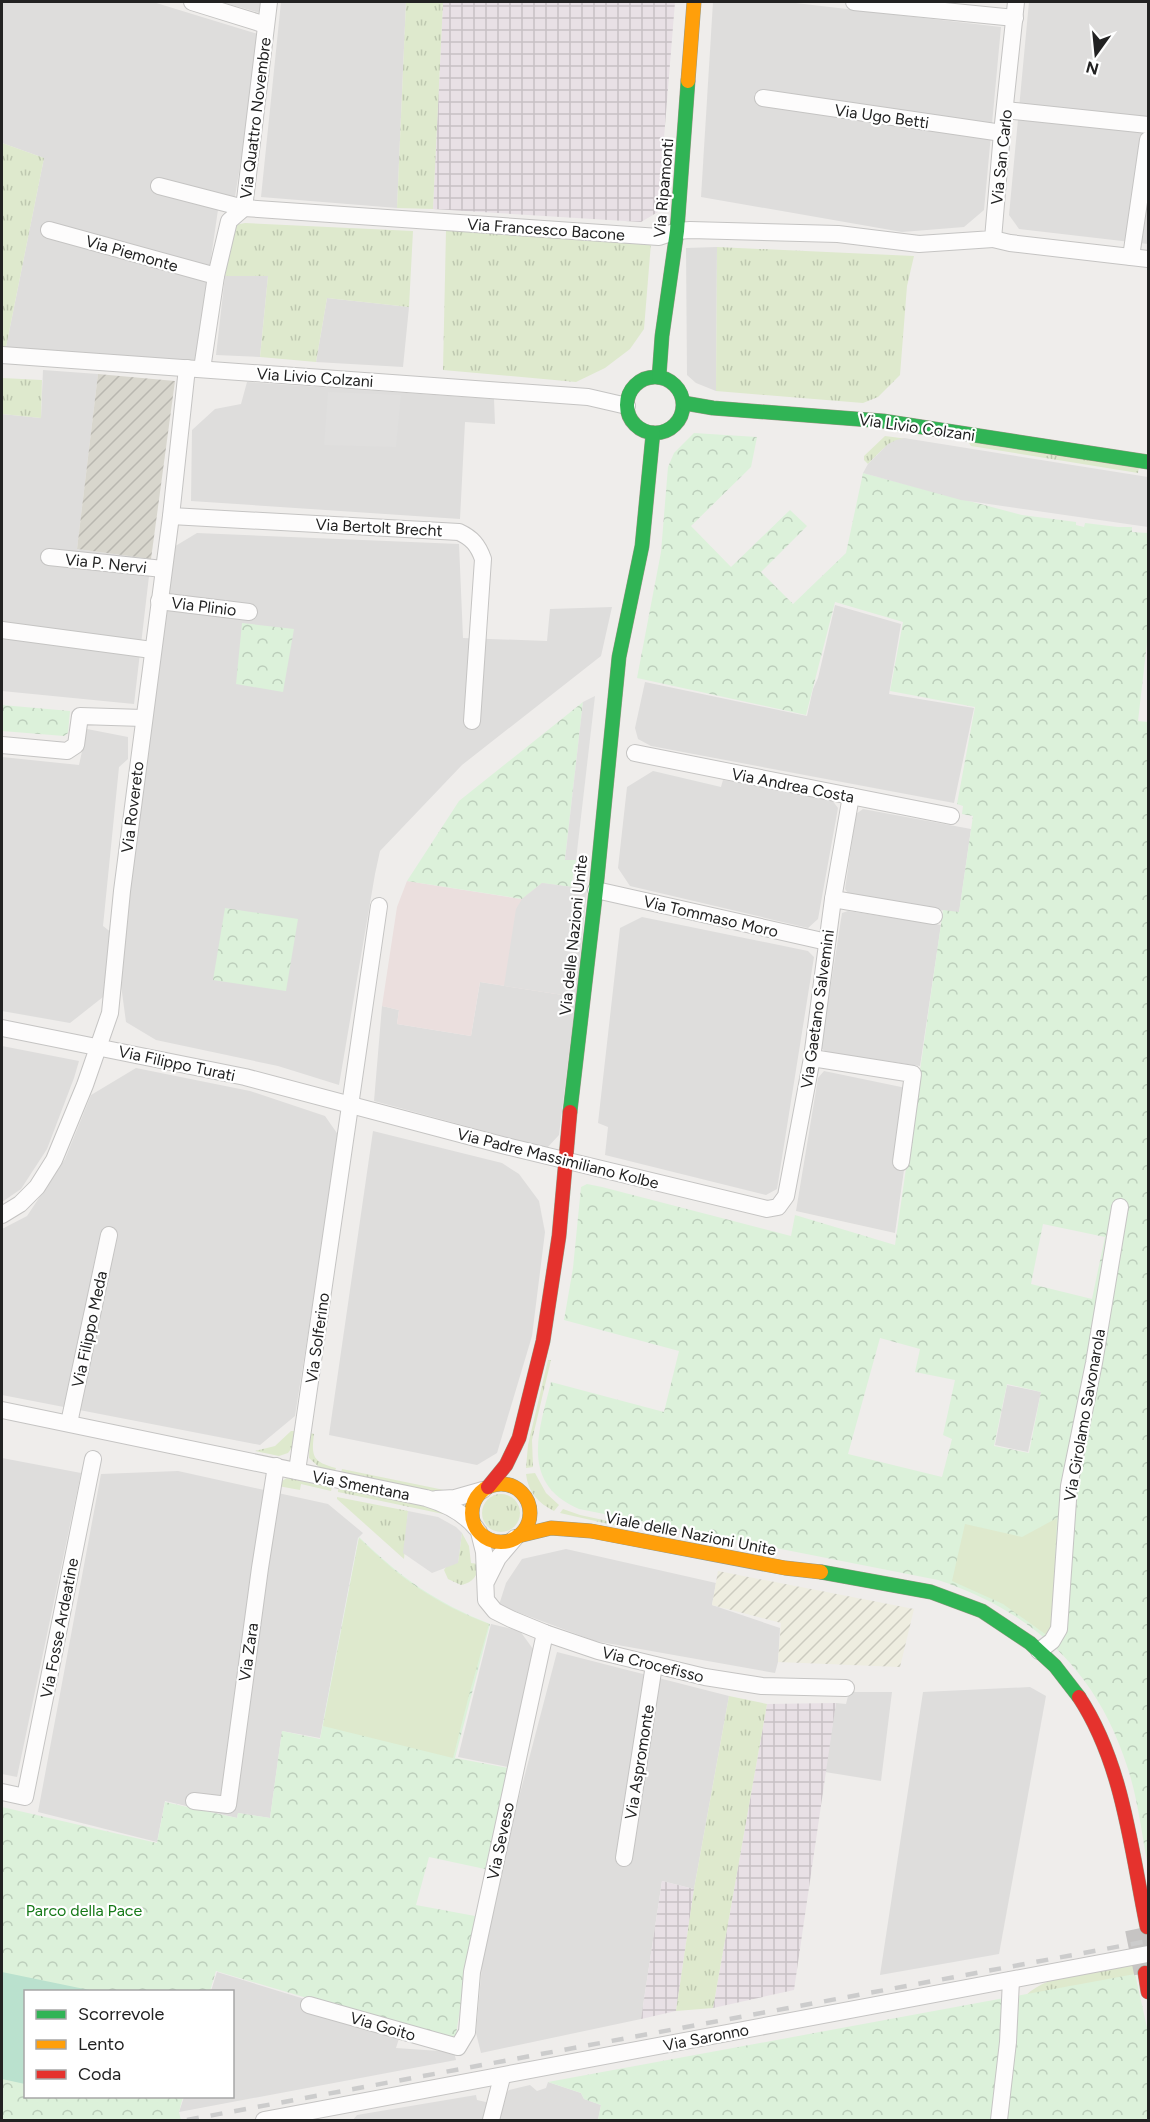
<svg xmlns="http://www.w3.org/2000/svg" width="1150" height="2122" font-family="Figtree,sans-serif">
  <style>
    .residential { fill: #dedddc }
    .commercial { fill: #ebdfde }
    .industrial { fill: url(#industrial-grid) }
    .construction { fill: url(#construction-furrows) }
    .farmland { fill: url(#farmland-furrows) }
    .grass { fill: url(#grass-tufts) }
    .park { fill: url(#park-crowns); fill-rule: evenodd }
    .garden { fill: #dee9cd }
    .pitch { fill: #bae1ce }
    .parking { fill: #e0dfde }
    .pier { fill: #dedddd }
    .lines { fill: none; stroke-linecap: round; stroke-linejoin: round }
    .secondary-tunnel { stroke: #c6c4c3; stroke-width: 22; stroke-dasharray: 22 11; stroke-linecap: butt }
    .street-casing { stroke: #c5c4c3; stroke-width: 18 }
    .fast-casing { stroke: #989884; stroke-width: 15 }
    .slow-casing { stroke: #989884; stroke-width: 15 }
    .jam-casing { stroke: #989884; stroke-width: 15 }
    .street { stroke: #fdfcfc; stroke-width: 16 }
    .fast { stroke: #30b455; stroke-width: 14 }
    .slow { stroke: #ff9f0a; stroke-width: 14 }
    .jam { stroke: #e5322d; stroke-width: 14 }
    .rail { stroke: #ccc; stroke-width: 4.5; stroke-dasharray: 12 12; stroke-linecap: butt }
    .labels { text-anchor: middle; stroke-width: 4.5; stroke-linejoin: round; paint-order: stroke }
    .street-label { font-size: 16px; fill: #222; stroke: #fff }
    .park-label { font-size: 16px; fill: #167918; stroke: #fff }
  </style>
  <defs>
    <pattern id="industrial-grid" width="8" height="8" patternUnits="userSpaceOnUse" patternTransform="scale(1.5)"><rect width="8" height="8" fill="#e8e0e5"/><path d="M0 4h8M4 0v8" fill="none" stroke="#c7c0c4"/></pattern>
    <pattern id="construction-furrows" width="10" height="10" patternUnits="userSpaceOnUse" patternTransform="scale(1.5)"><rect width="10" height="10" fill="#d8d6cd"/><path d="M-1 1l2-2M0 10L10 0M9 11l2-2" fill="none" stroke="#b9b7b0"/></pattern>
    <pattern id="farmland-furrows" width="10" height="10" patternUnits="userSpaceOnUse" patternTransform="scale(1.5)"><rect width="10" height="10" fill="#eeede0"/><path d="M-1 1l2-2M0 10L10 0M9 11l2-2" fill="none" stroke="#cccbc0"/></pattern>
    <pattern id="grass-tufts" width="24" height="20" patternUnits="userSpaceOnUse" patternTransform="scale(1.5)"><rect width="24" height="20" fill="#dee9cd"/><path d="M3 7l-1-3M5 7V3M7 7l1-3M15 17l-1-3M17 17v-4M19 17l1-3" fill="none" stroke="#bec8b0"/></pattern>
    <pattern id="park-crowns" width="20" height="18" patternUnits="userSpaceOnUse" patternTransform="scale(1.5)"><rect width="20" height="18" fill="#dcf1da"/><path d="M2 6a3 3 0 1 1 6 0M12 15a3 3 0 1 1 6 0" fill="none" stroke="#bccebb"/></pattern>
  </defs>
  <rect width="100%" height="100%" fill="#efedeb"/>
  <!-- residential -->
  <g class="residential">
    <path d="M 2,2 L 153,2 L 261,35 L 235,197 L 220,196 L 196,361 L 6,347 L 44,158 L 2,143 Z"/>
    <path d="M 221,2 L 261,2 L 260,13 Z"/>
    <path d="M 281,2 L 406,2 L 397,208 L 261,197 Z"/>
    <path d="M 713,2 L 787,2 L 1001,27 L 984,210 L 964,227 L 902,232 L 701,197 Z"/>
    <path d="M 1029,2 L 1148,2 L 1148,244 L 1019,229 L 1009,215 Z"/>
    <path d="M 717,247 L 716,391 L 696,383 L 687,375 L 686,248 Z"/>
    <path d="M 225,276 L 268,276 L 260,357 L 216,355 Z"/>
    <path d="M 327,298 L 409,307 L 403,367 L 316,362 Z"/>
    <path d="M 43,370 L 98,374 L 77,549 L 151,559 L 134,704 L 2,691 L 2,414 L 41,418 Z"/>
    <path d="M 247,382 L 494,399 L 495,424 L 465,422 L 460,519 L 191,501 L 192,430 L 215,409 L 241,404 Z"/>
    <path d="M 197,533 L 459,544 L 463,638 L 547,641 L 550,609 L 612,607 L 601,656 L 462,765 L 380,851 L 375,874 L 339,1085 L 278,1066 L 156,1040 L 126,1022 L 119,970 L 172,548 Z"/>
    <path d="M 835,605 L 901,624 L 889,694 L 974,708 L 954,803 L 651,746 L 638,739 L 635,728 L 645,682 L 807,716 L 813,689 L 818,678 Z"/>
    <path d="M 87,729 L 128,737 L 128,759 L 119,767 L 103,926 L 112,933 L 103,997 L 70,1023 L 2,1011 L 2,757 L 79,765 Z"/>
    <path d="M 653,771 L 721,787 L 723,780 L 832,800 L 838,808 L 818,919 L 808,928 L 630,886 L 618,868 L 627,787 Z"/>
    <path d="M 863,809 L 971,829 L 959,913 L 850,896 L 845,889 L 856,814 Z"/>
    <path d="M 848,911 L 941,925 L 920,1066 L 826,1052 L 821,1048 L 842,913 Z"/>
    <path d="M 642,917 L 808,951 L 814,957 L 777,1189 L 766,1195 L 605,1155 L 608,1127 L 598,1123 L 620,928 Z"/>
    <path d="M 480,982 L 576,997 L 559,1135 L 547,1148 L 374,1101 L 382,1006 L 399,1010 L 397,1024 L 471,1036 Z"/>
    <path d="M 2,1046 L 79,1061 L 74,1078 L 47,1149 L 21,1189 L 2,1202 Z"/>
    <path d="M 136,1068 L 250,1091 L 325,1116 L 339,1136 L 295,1416 L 260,1445 L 2,1395 L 2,1229 L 27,1216 L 65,1159 L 91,1095 Z"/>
    <path d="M 824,1071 L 906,1088 L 896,1168 L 904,1170 L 895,1233 L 796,1211 L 818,1078 Z"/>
    <path d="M 373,1131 L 502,1163 L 519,1174 L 539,1201 L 545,1232 L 532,1336 L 497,1453 L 477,1465 L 329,1435 Z"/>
    <path d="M 1007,1385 L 1041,1392 L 1028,1452 L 995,1445 Z"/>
    <path d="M 2,1458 L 81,1473 L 17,1777 L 2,1774 Z"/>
    <path d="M 178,1471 L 328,1504 L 363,1533 L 358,1538 L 320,1738 L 282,1731 L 270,1818 L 238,1813 L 237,1818 L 165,1801 L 157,1842 L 38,1812 L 101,1474 Z"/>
    <path d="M 566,1549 L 716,1583 L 712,1605 L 780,1628 L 778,1662 L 775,1673 L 595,1641 L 499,1605 L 506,1583 L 522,1559 Z"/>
    <path d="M 491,1624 L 520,1631 L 533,1649 L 508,1767 L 458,1757 Z"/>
    <path d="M 557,1652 L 729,1696 L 694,1889 L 662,1881 L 641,2019 L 481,2053 L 476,2033 L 482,1965 L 502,1862 Z"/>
    <path d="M 1030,1687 L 1046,1696 L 999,1954 L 880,1975 L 923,1692 Z"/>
    <path d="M 849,1692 L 892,1692 L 881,1781 L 825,1772 L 836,1703 L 846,1704 Z"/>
    <path d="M 217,1972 L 402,2029 L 396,2048 L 454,2052 L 456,2060 L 179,2112 L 184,2097 L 232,2096 L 232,1992 L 211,1991 Z"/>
    <path d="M 548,2082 L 581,2093 L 584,2099 L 601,2105 L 598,2120 L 497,2120 L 503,2096 L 509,2090 L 530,2085 L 537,2091 L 546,2088 Z"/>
    <path d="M 476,2095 L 477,2100 L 490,2103 L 486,2120 L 353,2120 L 357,2115 Z"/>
  </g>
  <!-- commercial -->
  <path class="commercial" d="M 407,881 L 521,899 L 542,883 L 587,889 L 576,997 L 480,982 L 471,1036 L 397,1024 L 399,1010 L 382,1006 L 397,907 Z"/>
  <!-- industrial -->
  <g class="industrial">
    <path d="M 443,2 L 675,2 L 658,212 L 641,222 L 433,209 Z"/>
    <path d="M 836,1703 L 794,1990 L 713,2008 L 767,1704 Z"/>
    <path d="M 662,1881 L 694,1889 L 676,2011 L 641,2019 Z"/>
  </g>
  <!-- construction -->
  <path class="construction" d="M 98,374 L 175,381 L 151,559 L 77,549 Z"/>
  <!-- farmland -->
  <path class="farmland" d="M 718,1571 L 914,1609 L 900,1667 L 778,1662 L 781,1623 L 712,1605 Z"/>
  <!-- grass -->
  <g class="grass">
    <path d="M 406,2 L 443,2 L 433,209 L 397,208 Z"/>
    <path d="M 2,143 L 44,158 L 6,347 L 2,346 Z"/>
    <path d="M 245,223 L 413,231 L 409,307 L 327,298 L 316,362 L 260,357 L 268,276 L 225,276 L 235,225 Z"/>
    <path d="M 446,230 L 651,243 L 644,329 L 630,349 L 605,368 L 576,382 L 443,370 Z"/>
    <path d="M 717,247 L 914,256 L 907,286 L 900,375 L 878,397 L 863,403 L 716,391 Z"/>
    <path d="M 2,378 L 42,380 L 41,418 L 2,414 Z"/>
    <path d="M 885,436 L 908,439 C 890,439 880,452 868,464 L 864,460 L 864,456 Z"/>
    <path d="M 967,440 L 1139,467 L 1138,473 L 971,446 Z"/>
    <path d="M 548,1360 L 551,1360 L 532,1440 L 533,1467 L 526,1468 L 528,1445 Z"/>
    <path d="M 291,1431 L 297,1431 L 294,1445 L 288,1453 L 279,1456 L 255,1451 L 275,1446 Z"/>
    <path d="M 310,1433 L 314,1434 C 311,1457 313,1462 336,1468 L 335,1471 L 319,1467 L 309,1458 Z"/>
    <path d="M 342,1469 L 444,1490 L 451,1490 L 440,1493 L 341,1473 Z"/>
    <path d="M 535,1473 L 546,1493 L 559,1505 L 554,1511 C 538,1503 528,1492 526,1474 Z"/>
    <path d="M 287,1478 L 332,1487 L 331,1491 L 301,1484 L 300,1490 L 278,1486 L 280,1482 Z"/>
    <path d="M 338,1488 L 432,1507 L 448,1515 L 338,1492 Z"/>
    <circle cx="501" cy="1513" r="19"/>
    <path d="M 337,1497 L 408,1511 L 404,1559 L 337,1499 Z"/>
    <path d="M 563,1509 L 580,1515 L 636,1527 L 635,1530 L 560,1513 Z"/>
    <path d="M 462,1533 L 469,1546 L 471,1563 L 479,1564 C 477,1576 474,1582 461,1585 L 448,1579 L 444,1570 L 446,1567 L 458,1562 Z"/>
    <path d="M 729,1696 L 767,1704 L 713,2008 L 676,2011 L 694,1889 Z"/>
    <path d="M 1133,1965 L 1148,2039 L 1025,1996 C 1052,1971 1098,1971 1133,1965 Z"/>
  </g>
  <!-- park -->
  <g class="park">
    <path d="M 694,433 L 757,437 L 751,467 L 691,526 L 731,567 L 790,510 L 807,526 L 761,572 L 793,604 L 846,553 L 863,473 L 1022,515 L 1076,522 L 1076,525 L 1084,527 L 1085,523 L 1118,527 L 1132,527 L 1132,532 L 1148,533 L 1148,634 L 1138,721 L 1148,722 L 1148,1867 C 1142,1835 1138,1800 1128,1769 C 1098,1672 1034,1612 938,1580 L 579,1509 C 519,1483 539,1431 551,1382 L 664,1412 L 679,1351 L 564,1320 L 573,1268 L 581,1187 L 587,1184 L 602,1187 L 791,1236 L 795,1215 L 895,1245 L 943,910 L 959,912 L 973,816 L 962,814 L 963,806 L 957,804 L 975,707 L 890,691 L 903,622 L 835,602 L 806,715 L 637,678 L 661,552 L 668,467 L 674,453 ZM 1043,1224 L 1105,1237 L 1092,1299 L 1031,1284 ZM 880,1338 L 920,1349 L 915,1372 L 955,1380 L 943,1435 L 952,1439 L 942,1477 L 848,1454 ZM 1007,1384 L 1041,1392 L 1029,1453 L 994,1446 Z"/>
    <path d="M 242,623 L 294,629 L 283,692 L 236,684 Z"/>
    <path d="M 583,702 L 565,859 L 576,860 L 571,887 L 542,883 L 522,899 L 407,881 L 459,801 Z"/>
    <path d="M 2,705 L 70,711 L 68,733 L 64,736 L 2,731 Z"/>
    <path d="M 225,908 L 298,919 L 286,991 L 213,980 Z"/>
    <path d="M 359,1537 C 401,1578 435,1602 490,1624 L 455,1758 L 508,1768 L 485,1869 L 429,1857 L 416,1905 L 475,1916 L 456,2034 L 453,2037 L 445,2039 L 216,1971 L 210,1991 L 26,1992 L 26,2096 L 183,2097 L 179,2112 L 181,2120 L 2,2120 L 2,1807 L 157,1843 L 165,1802 L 237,1818 L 238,1813 L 270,1818 L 282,1731 L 320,1739 Z"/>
    <path d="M 1135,1974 L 1148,2032 L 1148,2120 L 598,2120 L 601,2105 L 584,2099 L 581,2093 L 548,2082 Z"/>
  </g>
  <!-- garden -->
  <g class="garden">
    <path d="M 1057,1518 L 1052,1626 L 1048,1636 L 1003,1604 L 952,1581 L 965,1524 L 1022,1537 Z"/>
    <path d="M 359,1538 C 401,1579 434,1603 489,1624 L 469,1695 L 453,1758 L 323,1726 Z"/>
  </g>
  <!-- pitch -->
  <path class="pitch" d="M 2,1972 L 94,1991 L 26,1992 L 25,2084 L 2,2079 Z"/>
  <!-- parking -->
  <g class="parking">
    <path d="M 328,392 L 401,395 L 396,447 L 324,445 Z"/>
    <path d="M 904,438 L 1148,477 L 1148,527 L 961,500 L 863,473 L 868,464 L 888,444 L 896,440 Z"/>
    <path d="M 595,696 L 576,860 L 565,860 L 583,702 Z"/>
    <path d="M 542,883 L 587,889 L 576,997 L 504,986 L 516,909 L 522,899 Z"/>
    <path d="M 408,1511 L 438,1517 L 456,1527 L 462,1533 L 458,1563 L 432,1573 L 403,1553 Z"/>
  </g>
  <!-- pier -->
  <path class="pier" d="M 1148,1927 L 1148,1972 L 1135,1975 L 1126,1932 Z"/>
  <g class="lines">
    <!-- secondary-tunnel -->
    <path class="secondary-tunnel" d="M 1136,1929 L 1145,1973"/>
    <defs>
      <g id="street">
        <path d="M 192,2 L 266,25"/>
        <path d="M 854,2 L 1015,18"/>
        <path d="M 763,98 L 1002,133"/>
        <path d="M 1005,110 L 1148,125"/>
        <path d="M 159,186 L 244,208 L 659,237 L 677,231 L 690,230 L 838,234 L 919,244 L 993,239 L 1002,133 L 1016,2"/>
        <path d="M 49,230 L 216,276"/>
        <path d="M 993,239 L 1010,243 L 1148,259"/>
        <path d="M 1131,257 L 1148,140"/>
        <path d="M 2,355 L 588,397 L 627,406"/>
        <path d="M 202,369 L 216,276 L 229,221 L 244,208 L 269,2"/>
        <path d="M 171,516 L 459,532 C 472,538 478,545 483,559 L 472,721"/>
        <path d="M 49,557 L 163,569"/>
        <path d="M 159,601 L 249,612"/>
        <path d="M 2,630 L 152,650"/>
        <path d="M 2,745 L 67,751 L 76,745 L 80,716 L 143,718"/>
        <path d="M 635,753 L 951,816"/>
        <path d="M 596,890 L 827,942"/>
        <path d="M 833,899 L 934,916"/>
        <path d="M 2,1028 L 245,1077 L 502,1145 L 767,1209 L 778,1207 L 786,1196 L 812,1058 L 833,899 L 851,796"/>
        <path d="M 812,1058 L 913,1074 L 901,1162"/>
        <path d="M 2,1215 L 20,1204 L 37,1187 L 54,1160 L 85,1085 L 110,1013 L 122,891 L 171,516 L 187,368"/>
        <path d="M 2,1410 L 426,1498 C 446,1504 463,1512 476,1528"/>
        <path d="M 69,1423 L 109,1235"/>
        <path d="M 297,1471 L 379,906"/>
        <path d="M 436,1499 L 455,1498 L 483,1490"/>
        <path d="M 479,1532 L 484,1552 L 486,1600 L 495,1611 L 511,1619 L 545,1633 L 598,1651 L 705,1677 L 762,1686 L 846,1688"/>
        <path d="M 487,1580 L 498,1558 L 515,1538"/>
        <path d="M 1039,1651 L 1052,1641 L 1059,1629 L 1069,1486 L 1094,1363 L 1120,1207"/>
        <path d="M 2,1792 L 25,1797 L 93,1459"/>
        <path d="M 194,1801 L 228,1805 L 260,1568 L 276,1466"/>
        <path d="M 624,1858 L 654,1665"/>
        <path d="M 309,2005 L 458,2047 L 467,2032 L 472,1972 L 545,1633"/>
        <path d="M 264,2120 L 1148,1954"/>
        <path d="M 491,2120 L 502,2077"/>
        <path d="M 999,2120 L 1008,2042 L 1011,1980"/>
      </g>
      <g id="fast">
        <circle cx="655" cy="405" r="28"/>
        <path d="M 659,377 L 662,336 L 677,231 L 688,81"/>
        <path d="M 684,403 L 713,408 L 883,421 L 1148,462"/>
        <path d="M 570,1112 L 596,890 L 619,657 L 642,546 L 653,433"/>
        <path d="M 821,1572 L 931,1592 L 982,1611 L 1030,1643 L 1055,1666 L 1079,1697"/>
      </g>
      <g id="slow">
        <path d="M 688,81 L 694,2"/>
        <circle cx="501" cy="1513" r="29"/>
        <path d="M 518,1536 L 551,1528 L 591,1531 L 785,1568 L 821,1572"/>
      </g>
      <g id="jam">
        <path d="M 488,1487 L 506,1465 L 519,1438 L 543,1341 L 559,1236 L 570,1112"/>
        <path d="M 1079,1697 C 1123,1764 1131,1849 1147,1927"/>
        <path d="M 1145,1973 L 1148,1992"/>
      </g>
    </defs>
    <!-- street casing -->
    <use href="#street" class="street-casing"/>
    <!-- fast casing -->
    <use href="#fast" class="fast-casing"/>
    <!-- slow casing -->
    <use href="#slow" class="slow-casing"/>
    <!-- jam casing -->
    <use href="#jam" class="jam-casing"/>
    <!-- street -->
    <use href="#street" class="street"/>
    <!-- fast -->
    <use href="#fast" class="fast"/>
    <!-- slow -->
    <use href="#slow" class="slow"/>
    <!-- jam -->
    <use href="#jam" class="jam"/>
    <!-- rail -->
    <path class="rail" d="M 187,2120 L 1148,1941"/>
  </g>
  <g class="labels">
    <!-- street labels -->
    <g class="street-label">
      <text transform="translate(882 116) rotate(8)" y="6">Via Ugo Betti</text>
      <text transform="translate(255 118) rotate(-83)" y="6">Via Quattro Novembre</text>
      <text transform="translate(1001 157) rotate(-84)" y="6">Via San Carlo</text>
      <text transform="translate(663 188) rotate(-85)" y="6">Via Ripamonti</text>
      <text transform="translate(546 229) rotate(4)" y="6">Via Francesco Bacone</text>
      <text transform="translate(132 253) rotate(16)" y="6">Via Piemonte</text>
      <text transform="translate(315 377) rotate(4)" y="6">Via Livio Colzani</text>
      <text transform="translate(917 427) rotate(8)" y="6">Via Livio Colzani</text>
      <text transform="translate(379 527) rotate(3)" y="6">Via Bertolt Brecht</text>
      <text transform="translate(106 563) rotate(6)" y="6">Via P. Nervi</text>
      <text transform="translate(204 606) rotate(7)" y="6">Via Plinio</text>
      <text transform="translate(793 785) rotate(11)" y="6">Via Andrea Costa</text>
      <text transform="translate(132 807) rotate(-83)" y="6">Via Rovereto</text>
      <text transform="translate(711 916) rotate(13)" y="6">Via Tommaso Moro</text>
      <text transform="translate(573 935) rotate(-84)" y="6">Via delle Nazioni Unite</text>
      <text transform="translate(817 1009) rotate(-82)" y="6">Via Gaetano Salvemini</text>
      <text transform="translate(177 1063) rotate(12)" y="6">Via Filippo Turati</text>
      <text transform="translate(558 1158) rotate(14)" y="6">Via Padre Massimiliano Kolbe</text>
      <text transform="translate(89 1329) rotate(-78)" y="6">Via Filippo Meda</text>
      <text transform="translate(317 1338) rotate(-82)" y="6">Via Solferino</text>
      <text transform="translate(1084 1415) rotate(-80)" y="6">Via Girolamo Savonarola</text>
      <text transform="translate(361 1485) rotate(11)" y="6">Via Smentana</text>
      <text transform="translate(691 1533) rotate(11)" y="6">Viale delle Nazioni Unite</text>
      <text transform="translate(59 1628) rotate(-79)" y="6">Via Fosse Ardeatine</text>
      <text transform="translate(248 1652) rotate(-82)" y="6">Via Zara</text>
      <text transform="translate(653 1664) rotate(14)" y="6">Via Crocefisso</text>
      <text transform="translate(639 1762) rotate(-81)" y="6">Via Aspromonte</text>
      <text transform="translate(500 1841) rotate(-78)" y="6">Via Seveso</text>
      <text transform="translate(383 2026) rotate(16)" y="6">Via Goito</text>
      <text transform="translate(706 2037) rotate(-11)" y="6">Via Saronno</text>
    </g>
    <!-- park labels -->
    <g class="park-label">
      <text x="84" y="1916">Parco della Pace</text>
    </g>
  </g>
  <!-- border -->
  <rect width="1150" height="2122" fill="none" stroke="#222222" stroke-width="6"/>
  <!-- legend -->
  <rect x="24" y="1990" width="210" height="108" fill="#ffffff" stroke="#a7a7a7" stroke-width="1.5"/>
  <rect x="36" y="2010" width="30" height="9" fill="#30b455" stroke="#a7a7a7" stroke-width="1.5"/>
  <text x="78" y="2020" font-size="18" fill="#222222">Scorrevole</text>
  <rect x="36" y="2040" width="30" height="9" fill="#ff9f0a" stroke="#a7a7a7" stroke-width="1.5"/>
  <text x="78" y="2050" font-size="18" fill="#222222">Lento</text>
  <rect x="36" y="2070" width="30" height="9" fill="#e5322d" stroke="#a7a7a7" stroke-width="1.5"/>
  <text x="78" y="2080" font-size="18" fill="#222222">Coda</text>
  <!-- north arrow -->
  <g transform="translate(1096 54) rotate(195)" stroke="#ffffff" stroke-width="4.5" paint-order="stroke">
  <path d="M0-4.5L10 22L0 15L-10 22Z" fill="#222222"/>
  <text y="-9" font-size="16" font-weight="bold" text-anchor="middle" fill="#222222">N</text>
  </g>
</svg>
